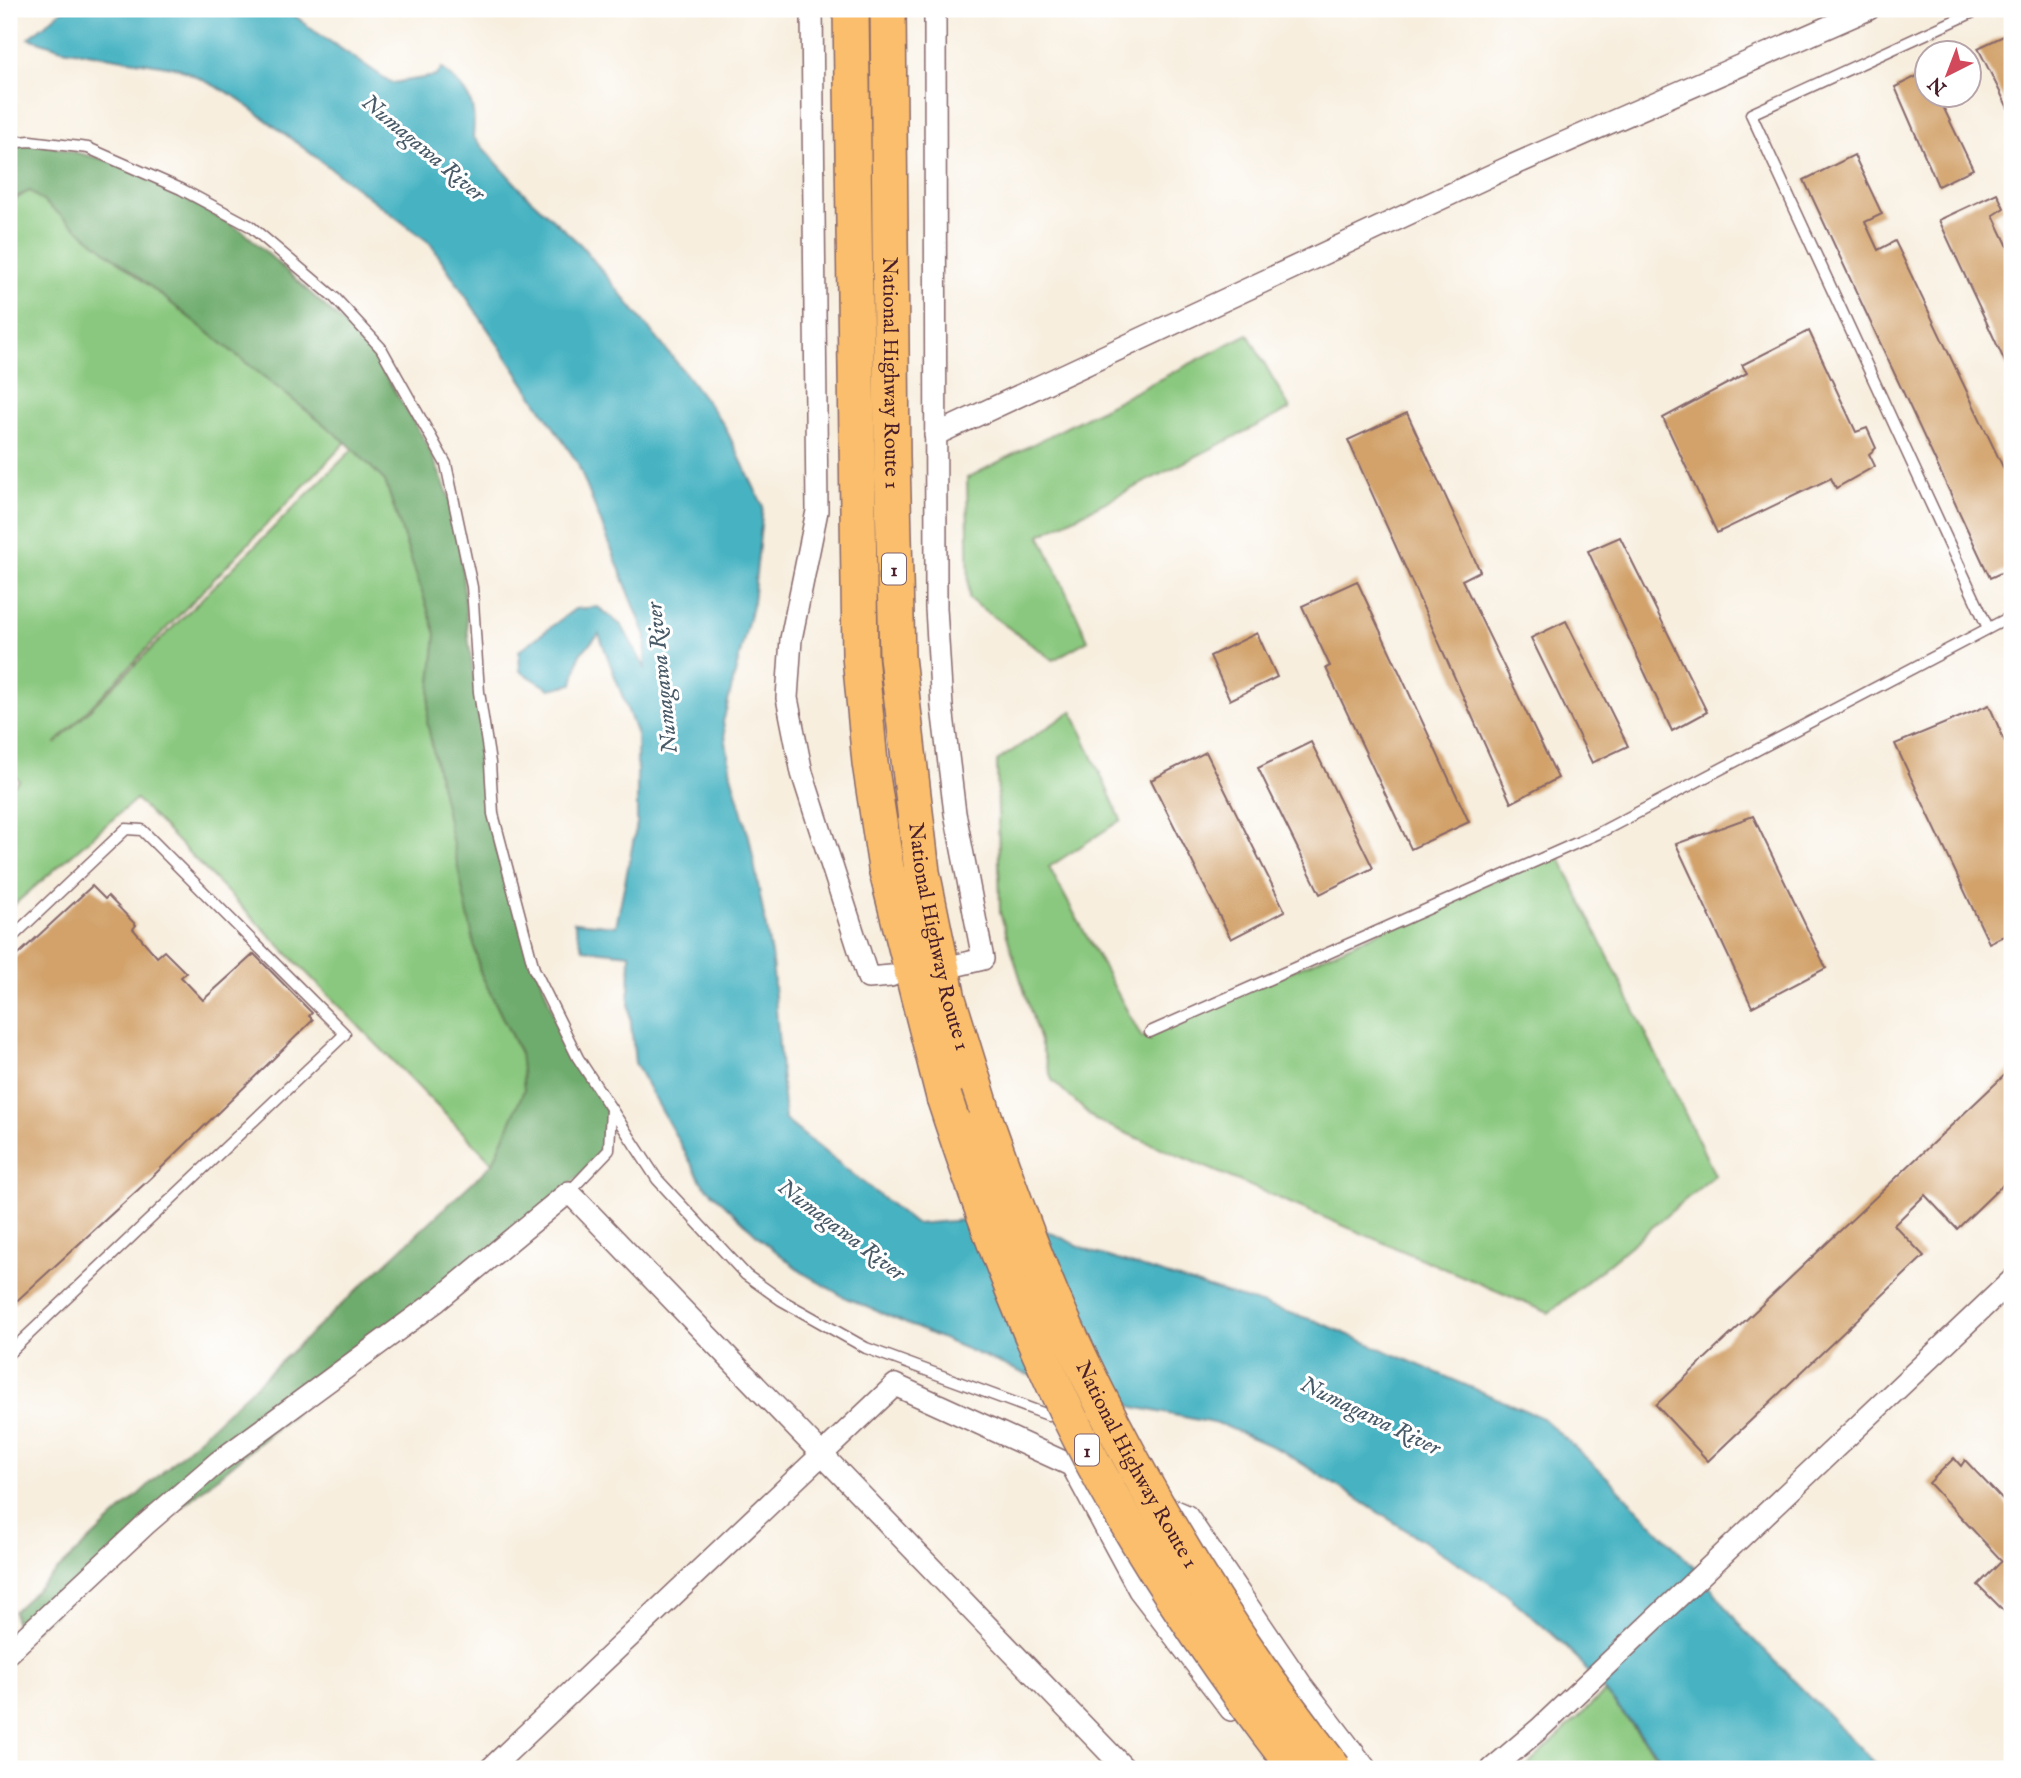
<svg xmlns="http://www.w3.org/2000/svg" width="2021" height="1778" font-family="'IM FELL English',serif">
  <style>
    .green { fill: #89c87e; stroke: #6a7454; stroke-width: 2 }
    .forest { fill: #6eac6d; stroke: #5c664c; stroke-width: 2 }
    .water { fill: #46b3c2; stroke: #486976; stroke-width: 2 }
    .building { fill: #d2a26b }
    .lines { fill: none; stroke-linecap: round; stroke-linejoin: round }
    .service-casing { stroke: #87676a; stroke-width: 13 }
    .minor-casing { stroke: #87676a; stroke-width: 24 }
    .trunk-casing { stroke: #87676a; stroke-width: 38 }
    .service { stroke: #fff; stroke-width: 10 }
    .minor { stroke: #fff; stroke-width: 21 }
    .trunk { stroke: #fabe6d; stroke-width: 35 }
    .trunk-bridge-casing { stroke: #87676a; stroke-width: 38; stroke-linecap: butt }
    .trunk-bridge { stroke: #fabe6d; stroke-width: 35 }
    .labels { text-anchor: middle; stroke-width: 6; stroke-linejoin: round; paint-order: stroke }
    .shield { fill: #fff; stroke: #80626b; stroke-width: 2 }
    .shield-label { font-size: 19px; font-weight: bold; fill: #4a1f2b }
    .street-label { font-size: 21px; fill: #4a1f2b; stroke: #fff }
    .water-label { font-size: 23px; font-style: italic; fill: #485a67; stroke: #fff }
  </style>
  <rect width="100%" height="100%" fill="#fff"/>
  <filter id="ink" filterUnits="userSpaceOnUse"><feTurbulence type="fractalNoise" baseFrequency=".0143" numOctaves="2"/><feDisplacementMap in="SourceGraphic" scale="14" xChannelSelector="R" yChannelSelector="G"/><feConvolveMatrix kernelMatrix="1 2 1 2 8 2 1 2 1" color-interpolation-filters="sRGB"/></filter>
  <filter id="wash" filterUnits="userSpaceOnUse"><feTurbulence type="fractalNoise" baseFrequency=".00686" numOctaves="4" result="noise"/><feDisplacementMap in="SourceGraphic" scale="28" xChannelSelector="R" yChannelSelector="G"/><feGaussianBlur stdDeviation="1.57" result="paint"/><feColorMatrix in="noise" values="0 0 0 0 0 0 0 0 0 0 0 0 0 0 0 0 0 1.4 0 .05"/><feComposite in="paint" operator="in"/></filter>
  <g filter="url(#wash)">
    <rect width="100%" height="100%" fill="#f7eede"/>
    <!-- green -->
    <g class="green">
      <path d="M 30,190 L 346,442 L 55,744 L 353,449 L 385,481 L 436,634 L 428,712 L 480,972 L 536,1086 L 493,1163 L 136,799 L 9,909 L 9,790 L 19,780 L 9,770 L 9,204 Z"/>
      <path d="M 1248,334 L 1290,409 L 1040,535 L 1088,640 L 1053,660 L 969,599 L 967,478 Z"/>
      <path d="M 1072,711 L 1121,820 L 1049,867 L 1142,1038 L 1557,852 L 1715,1175 L 1549,1313 L 1095,1120 L 1052,1080 L 1000,913 L 997,761 Z"/>
      <path d="M 1605,1692 L 1667,1769 L 1526,1769 L 1525,1768 Z"/>
    </g>
    <!-- forest -->
    <path class="forest" d="M 30,141 L 126,165 L 244,232 L 366,344 L 427,444 L 457,515 L 468,634 L 497,852 L 566,1050 L 611,1109 L 602,1157 L 18,1643 L 14,1611 L 493,1163 L 524,1090 L 520,1053 L 480,972 L 427,722 L 436,634 L 385,481 L 346,442 L 30,191 L 9,200 L 9,144 Z"/>
    <!-- water -->
    <path class="water" d="M 64,9 L 287,9 L 310,28 L 392,83 L 436,76 L 442,68 C 468,93 477,100 473,137 L 525,194 L 581,245 L 686,374 L 724,425 L 763,506 L 753,602 L 723,722 L 731,774 L 750,841 L 772,960 L 785,1120 L 915,1224 L 987,1218 L 995,1207 L 1092,1252 L 1316,1321 L 1543,1418 L 1609,1479 L 1703,1577 L 1743,1629 L 1881,1769 L 1670,1769 L 1568,1648 L 1505,1593 L 1282,1451 L 1223,1425 L 1134,1407 L 1023,1373 L 846,1298 L 803,1273 L 762,1240 L 702,1183 L 635,1063 L 629,1005 L 630,954 L 583,949 L 574,922 L 616,926 L 637,823 L 637,735 L 599,634 L 580,654 L 573,684 L 550,689 L 520,671 L 519,651 L 575,609 L 598,607 L 622,626 L 645,668 L 646,636 L 577,462 L 430,243 L 233,95 L 179,68 L 62,49 L 29,38 Z"/>
    <g id="blocks">
      <!-- building -->
      <g class="building">
        <path d="M 2012,32 L 2012,116 L 1978,48 Z"/>
        <path d="M 1927,71 L 1927,94 L 1937,94 L 1973,169 L 1938,186 L 1895,87 Z"/>
        <path d="M 1854,155 L 1882,214 L 1865,222 L 1878,250 L 1895,241 L 2012,486 L 2012,568 L 1990,578 L 1804,180 Z"/>
        <path d="M 1997,193 L 2004,208 L 1993,215 L 2012,255 L 2012,377 L 1939,220 Z"/>
        <path d="M 1809,331 L 1856,432 L 1867,428 L 1876,448 L 1869,454 L 1875,466 L 1836,488 L 1831,478 L 1717,533 L 1663,418 L 1747,373 L 1742,365 Z"/>
        <path d="M 1407,413 L 1480,571 L 1462,580 L 1558,778 L 1511,803 L 1348,440 Z"/>
        <path d="M 1620,537 L 1707,712 L 1672,731 L 1588,551 Z"/>
        <path d="M 1357,581 L 1469,822 L 1411,849 L 1326,668 L 1330,666 L 1302,606 Z"/>
        <path d="M 1566,621 L 1628,746 L 1592,763 L 1531,638 Z"/>
        <path d="M 1257,633 L 1277,677 L 1230,700 L 1210,656 Z"/>
        <path d="M 1989,705 L 2012,758 L 2012,932 L 1989,943 L 1895,744 Z"/>
        <path d="M 1311,742 L 1373,868 L 1320,894 L 1258,768 Z"/>
        <path d="M 1206,752 L 1285,911 L 1231,939 L 1151,780 Z"/>
        <path d="M 1753,816 L 1826,968 L 1752,1007 L 1676,844 Z"/>
        <path d="M 92,886 L 105,899 L 108,896 L 136,925 L 133,929 L 157,957 L 164,951 L 186,973 L 181,977 L 203,1000 L 254,954 L 312,1013 L 309,1016 L 313,1020 L 152,1177 L 9,1308 L 9,963 Z"/>
        <path d="M 2012,1068 L 2012,1176 L 1957,1229 L 1925,1195 L 1894,1225 L 1924,1256 L 1708,1461 L 1656,1405 Z"/>
        <path d="M 1954,1458 L 1961,1466 L 1965,1460 L 2012,1510 L 2012,1619 L 1978,1585 L 2002,1561 L 1929,1483 Z"/>
      </g>
    </g>
  </g>
  <g filter="url(#ink)">
    <use href="#blocks" fill-opacity="0" stroke="#87676a" stroke-width="2"/>
    <g class="lines">
      <defs>
        <g id="service">
          <path d="M 1980,9 L 1751,114 L 1988,628"/>
          <path d="M 9,143 L 30,141 L 88,148 L 181,189 L 250,226 L 335,298 L 381,348 L 446,464 L 472,587 L 479,692 L 490,763 L 493,814 L 534,969 L 578,1058 L 657,1179 L 746,1275 L 781,1300 L 866,1348 L 1048,1415"/>
          <path d="M 9,940 L 126,829 L 142,830 L 345,1034 L 9,1353"/>
          <path d="M 1150,1032 L 1597,834 L 2012,616"/>
          <path d="M 569,1192 L 609,1150 L 611,1109"/>
        </g>
        <g id="minor">
          <path d="M 812,9 L 817,511 L 791,639 L 787,698 L 802,773 L 868,978 L 891,976"/>
          <path d="M 935,9 L 936,608 L 942,707 L 955,813 L 983,959 L 958,965"/>
          <path d="M 935,435 L 1511,166 L 1869,9"/>
          <path d="M 1072,1466 L 1139,1590 L 1231,1710"/>
          <path d="M 1157,1503 L 1187,1516 L 1301,1684 L 1366,1769"/>
          <path d="M 9,1652 L 146,1524 L 218,1462 L 437,1301 L 569,1192 L 1125,1769"/>
          <path d="M 490,1769 L 895,1385 L 1101,1479"/>
          <path d="M 1492,1769 L 1539,1729 L 2012,1280"/>
        </g>
        <g id="trunk">
          <path d="M 851,9 L 860,656 L 870,763 L 886,868 L 944,1097"/>
          <path id="s1" d="M 888,9 L 892,458 L 897,657 L 922,872 L 948,999 L 985,1119"/>
        </g>
      </defs>
      <!-- service casing -->
      <use href="#service" class="service-casing"/>
      <!-- minor casing -->
      <use href="#minor" class="minor-casing"/>
      <!-- trunk casing -->
      <use href="#trunk" class="trunk-casing"/>
      <!-- service -->
      <use href="#service" class="service"/>
      <!-- minor -->
      <use href="#minor" class="minor"/>
      <!-- trunk -->
      <use href="#trunk" class="trunk"/>
      <defs>
        <g id="trunk-bridge">
          <path d="M 944,1097 C 982,1213 1024,1328 1079,1436 C 1138,1551 1217,1667 1296,1769"/>
          <path id="s2" d="M 985,1119 C 1006,1178 1027,1239 1052,1297 C 1126,1465 1221,1625 1334,1769"/>
        </g>
      </defs>
      <!-- trunk-bridge casing -->
      <use href="#trunk-bridge" class="trunk-bridge-casing"/>
      <!-- trunk-bridge -->
      <use href="#trunk-bridge" class="trunk-bridge"/>
    </g>
  </g>
  <g class="labels">
    <!-- shield labels -->
    <g class="shield">
      <rect x="882" y="553.5" width="24" height="31" rx="5"/>
      <rect x="1075" y="1434.5" width="24" height="31" rx="5"/>
    </g>
    <g class="shield-label">
      <text x="894" y="576">1</text>
      <text x="1087" y="1457">1</text>
    </g>
    <!-- street labels -->
    <g class="street-label">
      <text dy="7" stroke="none"><textPath href="#s1" startOffset="364">National Highway Route 1</textPath></text>
      <text dy="7" stroke="none"><textPath href="#s1" startOffset="931">National Highway Route 1</textPath></text>
      <text dy="7" stroke="none"><textPath href="#s2" startOffset="378">National Highway Route 1</textPath></text>
    </g>
    <!-- water labels -->
    <g class="water-label">
      <text transform="translate(424 147) rotate(40)" y="8">Numagawa River</text>
      <text transform="translate(661 678) rotate(-96)" y="8">Numagawa River</text>
      <text transform="translate(842 1229) rotate(37)" y="8">Numagawa River</text>
      <text transform="translate(1371 1415) rotate(26)" y="8">Numagawa River</text>
    </g>
  </g>
  <!-- margin -->
  <rect width="2021" height="1778" fill="none" stroke="#fff" stroke-width="35"/>
  <!-- north arrow -->
  <g transform="translate(1948 74) rotate(222)"><circle r="33" fill="#ffffff" stroke="#b7a5aa" stroke-width="2"/>
  <path d="M0-5L12 26L0 18L-12 26Z" fill="#d1495b"/>
  <text y="-10" font-size="19" font-weight="bold" text-anchor="middle" fill="#4a1f2b">N</text>
  </g>
</svg>
